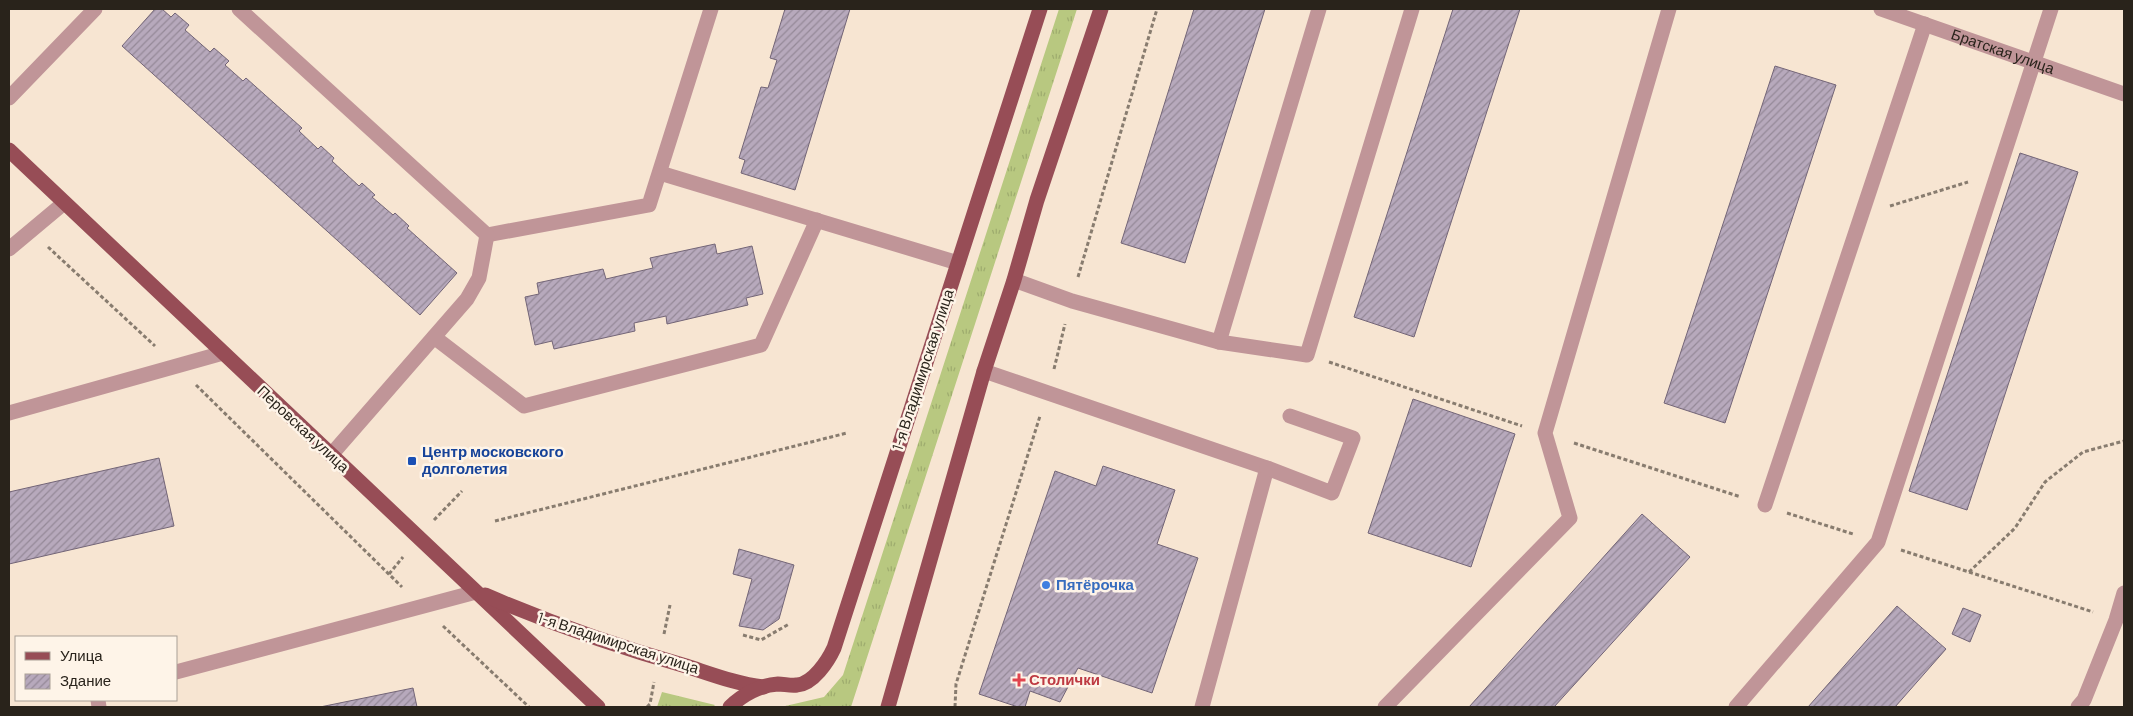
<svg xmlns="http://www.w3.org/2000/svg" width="2133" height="716" font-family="Barlow,sans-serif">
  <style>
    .grass { fill: url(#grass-tufts) }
    .building { fill: url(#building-hatch); stroke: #736577 }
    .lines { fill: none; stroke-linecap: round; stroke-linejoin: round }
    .path { stroke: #887c6f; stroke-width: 3; stroke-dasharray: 4 2.5; stroke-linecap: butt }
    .minor { stroke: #c09598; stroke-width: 15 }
    .major { stroke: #974d56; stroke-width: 15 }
    .transit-dot { fill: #1a4fb4; stroke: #fef4e8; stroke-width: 2 }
    .shop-dot { fill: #3f7fe0; stroke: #fef4e8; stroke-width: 2 }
    .health-dot { fill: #e0444e; stroke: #fef4e8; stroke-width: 2 }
    .labels { text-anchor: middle; stroke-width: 5; stroke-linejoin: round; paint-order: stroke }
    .street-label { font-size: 15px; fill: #29231b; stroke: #fef4e8 }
    .transit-label { font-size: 15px; font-weight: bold; fill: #164399; stroke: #fef4e8; text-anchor: start }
    .shop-label { font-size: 15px; font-weight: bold; fill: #366cbe; stroke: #fef4e8; text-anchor: start }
    .health-label { font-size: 15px; font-weight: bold; fill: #be3a42; stroke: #fef4e8; text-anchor: start }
  </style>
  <defs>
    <pattern id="grass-tufts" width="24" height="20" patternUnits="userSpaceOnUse" patternTransform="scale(1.25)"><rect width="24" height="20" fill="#b8c880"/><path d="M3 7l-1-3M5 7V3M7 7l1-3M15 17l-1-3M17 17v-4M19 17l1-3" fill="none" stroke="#9eac6e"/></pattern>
    <pattern id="building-hatch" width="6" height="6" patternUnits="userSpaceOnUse" patternTransform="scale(1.25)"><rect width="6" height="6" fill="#b7a9bc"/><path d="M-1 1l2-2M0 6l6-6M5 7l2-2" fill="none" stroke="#958998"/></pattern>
  </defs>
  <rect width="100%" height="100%" fill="#f7e5d2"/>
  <!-- grass -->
  <g class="grass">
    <path d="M 1059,9 L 1077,9 L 851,707 L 781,707 L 824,697 L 843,675 Z"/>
    <path d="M 662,692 L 715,705 L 713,707 L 657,707 Z"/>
  </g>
  <!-- building -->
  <g class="building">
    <path d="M 155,9 L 162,9 L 171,17 L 175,13 L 189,25 L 185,30 L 210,52 L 214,48 L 229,61 L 225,65 L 243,81 L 246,78 L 302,128 L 299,131 L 318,149 L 321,146 L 334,158 L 332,161 L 359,186 L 362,183 L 375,195 L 372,197 L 393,215 L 395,213 L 409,226 L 407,228 L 457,273 L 420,315 L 122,46 Z"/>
    <path d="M 785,9 L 850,9 L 795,190 L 741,173 L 745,160 L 739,158 L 761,87 L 768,88 L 777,60 L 770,58 Z"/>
    <path d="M 1194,9 L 1265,9 L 1185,263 L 1121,243 Z"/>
    <path d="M 1453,9 L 1520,9 L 1414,337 L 1354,317 Z"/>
    <path d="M 1775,66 L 1836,85 L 1725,423 L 1664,403 Z"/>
    <path d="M 2020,153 L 2078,172 L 1967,510 L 1909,491 Z"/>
    <path d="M 715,244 L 717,254 L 752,246 L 763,294 L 746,298 L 748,305 L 667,324 L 666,316 L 634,323 L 635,331 L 554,349 L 552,341 L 535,345 L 525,297 L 539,294 L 537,283 L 603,269 L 606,279 L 653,268 L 650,258 Z"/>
    <path d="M 1413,399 L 1515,434 L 1471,567 L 1368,533 Z"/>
    <path d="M 159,458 L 174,526 L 9,564 L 9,492 Z"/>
    <path d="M 1103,466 L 1175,490 L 1157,544 L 1198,558 L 1152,693 L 1078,668 L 1060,702 L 1030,691 L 1025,707 L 1018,707 L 979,694 L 1055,471 L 1096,486 Z"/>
    <path d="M 1642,514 L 1690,557 L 1554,707 L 1469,707 Z"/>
    <path d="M 739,549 L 794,565 L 779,619 L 763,630 L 739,626 L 752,579 L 733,574 Z"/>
    <path d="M 1897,606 L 1946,649 L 1895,707 L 1808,707 Z"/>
    <path d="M 1963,608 L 1981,615 L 1970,642 L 1952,634 Z"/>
    <path d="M 413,688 L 417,707 L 320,707 Z"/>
  </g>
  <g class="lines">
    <!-- path -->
    <g class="path">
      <path d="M 1890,206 L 1968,182"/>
      <path d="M 48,247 L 155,346"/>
      <path d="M 1078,277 L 1157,9"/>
      <path d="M 1329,362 L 1522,426"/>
      <path d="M 1054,369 L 1065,324"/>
      <path d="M 196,385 L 402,587"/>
      <path d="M 1574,443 L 1741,497"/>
      <path d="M 1787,513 L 1853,534"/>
      <path d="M 434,520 L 462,491"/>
      <path d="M 495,521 L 847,433"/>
      <path d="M 1901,550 L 2093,612"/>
      <path d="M 1969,572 L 2015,528 L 2045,482 L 2083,452 L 2124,441"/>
      <path d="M 389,574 L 403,557"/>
      <path d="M 443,626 L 529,707"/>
      <path d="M 664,634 L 670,605"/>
      <path d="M 743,635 L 761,640 L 789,624"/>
      <path d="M 647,707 L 650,704 L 654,682"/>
      <path d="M 955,707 L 956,684 L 1040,416"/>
    </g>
    <!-- minor -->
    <g class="minor">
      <path d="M 239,9 L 487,235 L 649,205 L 711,9"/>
      <path id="s1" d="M 1881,9 L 2124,94"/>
      <path d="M 9,98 L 95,9"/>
      <path d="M 660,173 L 958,263"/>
      <path d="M 9,249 L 64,203"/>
      <path d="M 1014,280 L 1072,301 L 1219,342 L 1307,355 L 1412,9"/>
      <path d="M 434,337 L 524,406 L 761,345 L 817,220"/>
      <path d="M 1219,342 L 1319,9"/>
      <path d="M 984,371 L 1267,468 L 1202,707"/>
      <path d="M 9,413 L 223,353"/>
      <path d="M 331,455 L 467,299 L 479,278 L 487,235"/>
      <path d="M 1267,468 L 1332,493 L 1353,438 L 1290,416"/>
      <path d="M 1765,505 L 1925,24"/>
      <path d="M 176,672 L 476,592"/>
      <path d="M 98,700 L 99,707"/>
      <path d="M 1385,707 L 1570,518 L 1545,433 L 1669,9"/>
      <path d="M 1736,707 L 1878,542 L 2051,9"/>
      <path d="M 2078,707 L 2084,700 L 2116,620 L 2124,593"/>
    </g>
    <!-- major -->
    <g class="major">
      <path d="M 9,150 L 598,707"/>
      <path d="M 485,595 C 550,623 618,647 686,666 C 711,674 737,684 763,687"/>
      <path d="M 730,707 C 742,695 760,685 778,684 C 784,684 791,686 797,685 C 813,684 828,661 834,648 L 1040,9"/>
      <path d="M 888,707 L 984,371 L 1014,280 L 1037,200 L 1101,9"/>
    </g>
  </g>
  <!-- markers -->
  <rect class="transit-dot" x="407" y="456" width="10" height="10" rx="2.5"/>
  <circle class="shop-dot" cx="1046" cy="585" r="5"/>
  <path class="health-dot" d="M1016.5 672.5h5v5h5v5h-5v5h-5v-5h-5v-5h5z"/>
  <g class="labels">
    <!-- street labels -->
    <g class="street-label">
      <text dy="5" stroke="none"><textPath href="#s1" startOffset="129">Братская улица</textPath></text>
      <text transform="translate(923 370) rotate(-72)" y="5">1-я Владимирская улица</text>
      <text transform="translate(303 429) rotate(43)" y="5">Перовская улица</text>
      <text transform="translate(618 643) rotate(18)" y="5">1-я Владимирская улица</text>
    </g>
    <!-- transit labels -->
    <g class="transit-label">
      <text x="422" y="457">Центр московского<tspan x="422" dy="17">долголетия</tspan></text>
    </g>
    <!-- shop labels -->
    <g class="shop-label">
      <text x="1056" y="590">Пятёрочка</text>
    </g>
    <!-- health labels -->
    <g class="health-label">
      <text x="1029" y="685">Столички</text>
    </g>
  </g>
  <!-- border -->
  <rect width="2133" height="716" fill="none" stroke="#29231b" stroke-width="20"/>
  <!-- legend -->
  <rect x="15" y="636" width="162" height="65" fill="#fef4e8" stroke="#a9a096"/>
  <rect x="25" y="652" width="25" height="8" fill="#974d56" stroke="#a9a096"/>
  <text x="60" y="661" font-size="15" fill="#29231b">Улица</text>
  <rect x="25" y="674" width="25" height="15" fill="url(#building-hatch)" stroke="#a9a096"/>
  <text x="60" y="686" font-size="15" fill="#29231b">Здание</text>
</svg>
